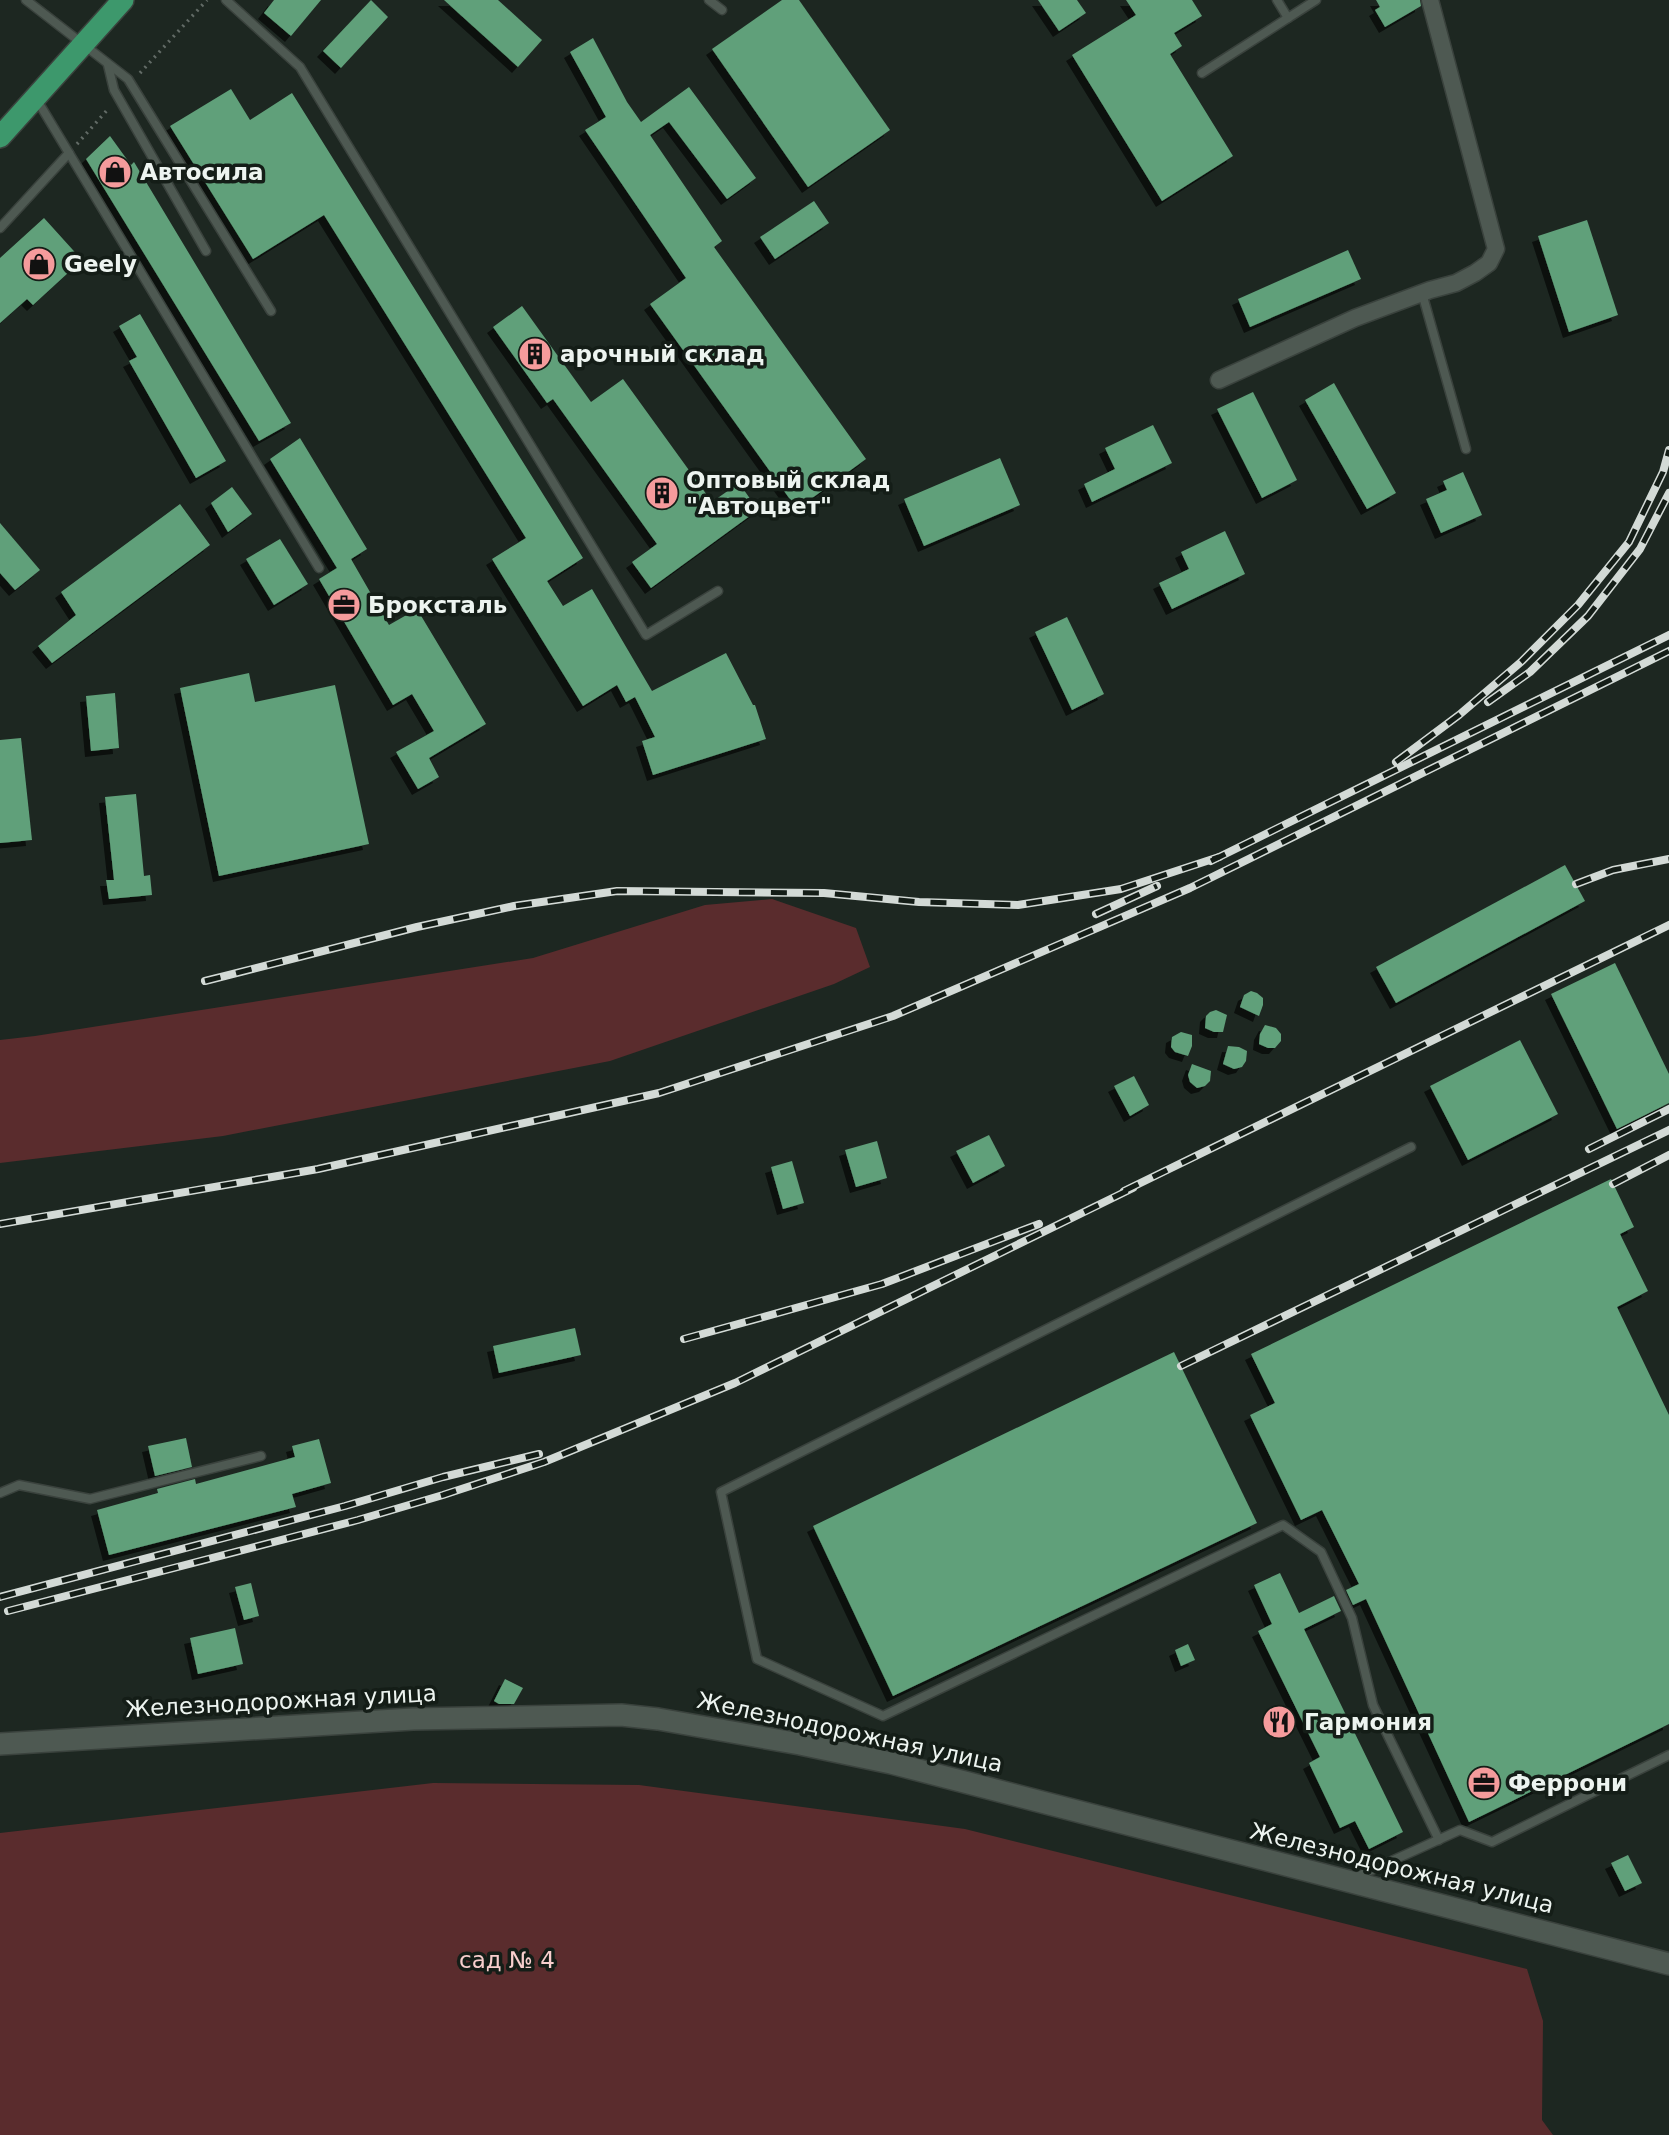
<svg xmlns="http://www.w3.org/2000/svg" width="1669" height="2135" font-family="'DejaVu Sans',sans-serif">
  <style>
    .green { fill: #5a2c2d }
    .building { fill: #60a07a; filter: url(#shadow) }
    .lines { fill: none; stroke-linecap: round; stroke-linejoin: round }
    .service-casing { stroke: #3a423d; stroke-width: 11 }
    .minor-casing { stroke: #3a423d; stroke-width: 19 }
    .tertiary-casing { stroke: #3a423d; stroke-width: 24 }
    .primary-casing { stroke: #3a423d; stroke-width: 24 }
    .path { stroke: #626b66; stroke-width: 3.5; stroke-dasharray: 2 5; stroke-linecap: butt }
    .service { stroke: #4e5952; stroke-width: 8 }
    .minor { stroke: #4e5952; stroke-width: 16 }
    .tertiary { stroke: #4e5952; stroke-width: 21 }
    .primary { stroke: #3d986c; stroke-width: 21 }
    .rail-casing { stroke: #d3dad6; stroke-width: 8 }
    .rail { stroke: #141d17; stroke-width: 5; stroke-dasharray: 16; stroke-linecap: butt }
    .labels { text-anchor: middle; stroke-width: 7; stroke-linejoin: round; paint-order: stroke }
    .poi-label { font-size: 23px; font-weight: bold; fill: #edf4f0; stroke: #141d17; text-anchor: start }
    .street-label { font-size: 23px; fill: #edf4f0; stroke: #141d17 }
    .park-label { font-size: 23px; fill: #f8cecd; stroke: #141d17 }
  </style>
  <defs>
    <filter id="shadow"><feDropShadow dx="-6" dy="6" stdDeviation="0" flood-color="#0009"/></filter>
  </defs>
  <rect width="100%" height="100%" fill="#1d2721"/>
  <!-- green -->
  <g class="green">
    <path d="M 772,899 L 856,928 L 870,967 L 834,984 L 610,1061 L 223,1136 L 0,1163 L 0,1040 L 35,1036 L 533,958 L 705,905 Z"/>
    <path d="M 433,1783 L 639,1785 L 965,1829 L 1527,1969 L 1543,2021 L 1542,2120 L 1553,2135 L 0,2135 L 0,1833 Z"/>
  </g>
  <!-- building -->
  <g class="building">
    <path d="M 274,0 L 321,0 L 291,36 L 264,13 Z"/>
    <path d="M 371,0 L 388,17 L 341,68 L 323,51 Z"/>
    <path d="M 444,0 L 498,0 L 542,40 L 518,67 Z"/>
    <path d="M 782,0 L 799,0 L 890,130 L 808,187 L 712,49 Z"/>
    <path d="M 1038,0 L 1077,0 L 1086,13 L 1059,31 Z"/>
    <path d="M 1126,0 L 1192,0 L 1202,16 L 1174,33 L 1182,46 L 1170,54 L 1233,156 L 1162,201 L 1072,55 L 1136,15 Z"/>
    <path d="M 1376,0 L 1420,0 L 1421,6 L 1385,27 L 1375,10 L 1380,7 Z"/>
    <path d="M 593,38 L 627,102 L 641,122 L 689,87 L 756,178 L 727,199 L 669,122 L 650,135 L 722,241 L 714,247 L 866,459 L 797,509 L 650,304 L 686,278 L 585,130 L 606,117 L 570,52 Z"/>
    <path d="M 231,89 L 250,120 L 292,93 L 583,558 L 547,581 L 563,606 L 592,589 L 652,691 L 726,653 L 753,705 L 755,705 L 766,739 L 653,775 L 642,741 L 655,737 L 635,697 L 626,702 L 617,685 L 583,706 L 492,559 L 526,538 L 324,215 L 253,259 L 170,126 Z"/>
    <path d="M 110,136 L 131,165 L 134,162 L 291,423 L 259,441 L 86,159 Z"/>
    <path d="M 814,201 L 829,223 L 775,259 L 760,237 Z"/>
    <path d="M 44,218 L 82,260 L 33,305 L 27,299 L 0,323 L 0,258 Z"/>
    <path d="M 1587,220 L 1618,315 L 1569,332 L 1538,236 Z"/>
    <path d="M 1348,250 L 1361,279 L 1250,327 L 1238,299 Z"/>
    <path d="M 522,306 L 591,402 L 623,379 L 712,502 L 739,483 L 758,510 L 651,588 L 632,562 L 657,544 L 553,399 L 547,403 L 493,327 Z"/>
    <path d="M 140,314 L 226,461 L 196,478 L 129,361 L 137,357 L 119,326 Z"/>
    <path d="M 1334,383 L 1396,493 L 1367,509 L 1305,400 Z"/>
    <path d="M 1253,392 L 1297,480 L 1262,498 L 1217,409 Z"/>
    <path d="M 1153,425 L 1172,463 L 1092,502 L 1084,484 L 1115,469 L 1105,448 Z"/>
    <path d="M 300,438 L 367,549 L 351,559 L 389,625 L 417,609 L 486,724 L 429,758 L 439,777 L 418,789 L 396,752 L 434,731 L 412,694 L 393,705 L 319,579 L 337,568 L 270,459 Z"/>
    <path d="M 1000,458 L 1020,505 L 924,546 L 904,499 Z"/>
    <path d="M 1463,472 L 1482,515 L 1441,533 L 1426,499 L 1447,490 L 1443,481 Z"/>
    <path d="M 232,487 L 252,514 L 228,532 L 211,503 Z"/>
    <path d="M 180,504 L 210,545 L 52,663 L 38,646 L 76,615 L 61,592 Z"/>
    <path d="M 0,523 L 40,570 L 15,590 L 0,573 Z"/>
    <path d="M 1225,531 L 1245,574 L 1172,609 L 1159,583 L 1189,569 L 1181,552 Z"/>
    <path d="M 280,539 L 308,584 L 274,605 L 246,559 Z"/>
    <path d="M 1067,617 L 1104,694 L 1072,710 L 1035,632 Z"/>
    <path d="M 249,673 L 255,702 L 335,685 L 369,844 L 219,876 L 180,688 Z"/>
    <path d="M 115,693 L 119,748 L 91,751 L 86,696 Z"/>
    <path d="M 21,738 L 32,840 L 0,843 L 0,740 Z"/>
    <path d="M 136,794 L 144,876 L 150,875 L 152,895 L 109,899 L 106,880 L 114,880 L 105,797 Z"/>
    <path d="M 1565,865 L 1585,901 L 1396,1003 L 1376,967 Z"/>
    <path d="M 1615,963 L 1669,1074 L 1669,1103 L 1617,1129 L 1551,994 Z"/>
    <path d="M 1251,991 L 1257,993 L 1263,998 L 1263,1005 L 1259,1016 L 1240,1007 L 1244,995 Z"/>
    <path d="M 1216,1010 L 1227,1015 L 1223,1032 L 1214,1032 L 1205,1028 L 1206,1016 L 1210,1012 Z"/>
    <path d="M 1265,1025 L 1276,1028 L 1281,1034 L 1281,1041 L 1275,1048 L 1268,1048 L 1259,1044 L 1260,1034 Z"/>
    <path d="M 1181,1032 L 1192,1035 L 1192,1046 L 1188,1056 L 1175,1052 L 1171,1047 L 1172,1037 Z"/>
    <path d="M 1520,1040 L 1558,1114 L 1468,1160 L 1430,1086 Z"/>
    <path d="M 1228,1046 L 1239,1047 L 1247,1051 L 1246,1061 L 1242,1067 L 1234,1069 L 1223,1064 Z"/>
    <path d="M 1192,1064 L 1211,1071 L 1210,1081 L 1205,1086 L 1197,1088 L 1190,1082 L 1188,1075 Z"/>
    <path d="M 1134,1076 L 1149,1105 L 1130,1116 L 1114,1086 Z"/>
    <path d="M 989,1135 L 1005,1166 L 973,1183 L 956,1151 Z"/>
    <path d="M 877,1141 L 887,1178 L 856,1187 L 845,1150 Z"/>
    <path d="M 792,1161 L 804,1203 L 783,1209 L 771,1167 Z"/>
    <path d="M 1611,1179 L 1634,1227 L 1620,1234 L 1648,1291 L 1617,1307 L 1669,1415 L 1669,1724 L 1469,1822 L 1366,1599 L 1353,1605 L 1346,1590 L 1359,1584 L 1322,1510 L 1301,1520 L 1250,1415 L 1275,1403 L 1251,1354 Z"/>
    <path d="M 575,1328 L 581,1355 L 499,1373 L 493,1346 Z"/>
    <path d="M 1174,1352 L 1257,1523 L 893,1696 L 813,1526 Z"/>
    <path d="M 186,1438 L 192,1467 L 155,1476 L 148,1446 Z"/>
    <path d="M 319,1439 L 331,1483 L 292,1494 L 296,1507 L 109,1555 L 97,1510 L 158,1493 L 157,1489 L 195,1479 L 196,1484 L 295,1457 L 292,1446 Z"/>
    <path d="M 1280,1573 L 1299,1613 L 1334,1596 L 1341,1611 L 1304,1629 L 1403,1832 L 1369,1849 L 1355,1821 L 1340,1828 L 1309,1763 L 1320,1757 L 1258,1631 L 1272,1624 L 1254,1585 Z"/>
    <path d="M 251,1583 L 259,1616 L 244,1620 L 235,1587 Z"/>
    <path d="M 235,1628 L 243,1664 L 198,1674 L 190,1638 Z"/>
    <path d="M 1188,1644 L 1195,1660 L 1181,1666 L 1175,1650 Z"/>
    <path d="M 505,1679 L 523,1688 L 514,1704 L 499,1704 L 494,1701 Z"/>
    <path d="M 1628,1855 L 1642,1883 L 1625,1891 L 1611,1863 Z"/>
  </g>
  <g class="lines">
    <defs>
      <g id="service">
        <path d="M 26,0 L 128,79 L 271,311"/>
        <path d="M 226,0 L 300,67 L 646,635 L 718,591"/>
        <path d="M 709,0 L 722,10"/>
        <path d="M 1277,0 L 1288,18"/>
        <path d="M 108,65 L 114,90 L 206,251"/>
        <path d="M 1202,73 L 1316,0"/>
        <path d="M 37,100 L 319,568"/>
        <path d="M 0,228 L 69,153"/>
        <path d="M 1422,293 L 1466,449"/>
        <path d="M 1411,1147 L 721,1492 L 757,1659 L 883,1716 L 1283,1525 L 1321,1552 L 1352,1618 L 1373,1705 L 1439,1840"/>
        <path d="M 0,1493 L 19,1485 L 90,1499 L 261,1456"/>
        <path d="M 1354,1878 L 1460,1830 L 1492,1842 L 1669,1755"/>
      </g>
      <path id="minor" d="M 1219,380 L 1355,318 L 1430,290 L 1456,283 L 1475,273 L 1489,263 L 1496,249 L 1430,0"/>
      <path id="tertiary" d="M 0,1744 L 413,1719 L 621,1715 L 658,1719 L 800,1744 L 891,1763 L 1669,1964"/>
      <path id="primary" d="M 0,137 L 123,0"/>
    </defs>
    <!-- service casing -->
    <use href="#service" class="service-casing"/>
    <!-- minor casing -->
    <use href="#minor" class="minor-casing"/>
    <!-- tertiary casing -->
    <use href="#tertiary" class="tertiary-casing"/>
    <!-- primary casing -->
    <use href="#primary" class="primary-casing"/>
    <!-- path -->
    <g class="path">
      <path d="M 140,73 L 207,0"/>
      <path d="M 77,144 L 109,108"/>
    </g>
    <!-- service -->
    <use href="#service" class="service"/>
    <!-- minor -->
    <use href="#minor" class="minor"/>
    <!-- tertiary -->
    <use href="#tertiary" class="tertiary"/>
    <!-- primary -->
    <use href="#primary" class="primary"/>
    <defs>
      <g id="rail">
        <path d="M 1488,702 L 1530,672 L 1588,616 L 1640,549 L 1669,493"/>
        <path d="M 1396,762 L 1459,715 L 1521,662 L 1578,605 L 1629,542 L 1663,472 L 1669,450"/>
        <path d="M 1211,861 L 1669,635"/>
        <path d="M 1576,884 L 1613,870 L 1669,859"/>
        <path d="M 1096,914 L 1157,886"/>
        <path d="M 205,981 L 417,927 L 514,906 L 617,891 L 824,893 L 919,902 L 1018,905 L 1121,889 L 1219,857"/>
        <path d="M 1589,1149 L 1669,1109"/>
        <path d="M 1613,1184 L 1669,1155"/>
        <path d="M 1124,1191 L 1669,925"/>
        <path d="M 0,1224 L 318,1169 L 659,1093 L 893,1016 L 1190,888 L 1669,651"/>
        <path d="M 684,1339 L 882,1284 L 1039,1224"/>
        <path d="M 1181,1366 L 1669,1130"/>
        <path d="M 0,1597 L 345,1506 L 443,1477 L 539,1454"/>
        <path d="M 8,1611 L 358,1520 L 443,1495 L 544,1462 L 735,1383 L 1133,1188"/>
      </g>
    </defs>
    <!-- rail casing -->
    <use href="#rail" class="rail-casing"/>
    <!-- rail -->
    <use href="#rail" class="rail"/>
  </g>
  <!-- icons -->
  <defs>
    <symbol id="shop-disc" viewBox="-11 -11 22 22"><circle r="9.5" fill="#f59b9c" stroke="#141d17"/><path d="M-5-2.5h2.3a2.7 3.5 0 0 1 5.4 0H5L5.5 6h-11ZM-1.5-2.5h3a1.5 2.3 0 0 0-3 0Z" fill="#111"/></symbol>
    <symbol id="building-disc" viewBox="-11 -11 22 22"><circle r="9.5" fill="#f59b9c" stroke="#141d17"/><path d="M-4-6H4V6H1V3H-1V6H-4ZM-2.5-4.3h1.7v1.8h-1.7ZM.8-4.3h1.7v1.8H.8ZM-2.5-1h1.7V.8h-1.7ZM.8-1h1.7V.8H.8Z" fill="#111"/></symbol>
    <symbol id="office-disc" viewBox="-11 -11 22 22"><circle r="9.5" fill="#f59b9c" stroke="#141d17"/><path d="M-6-3h4V-5.5h4V-3h4V5H-6ZM-1-4.5V-3h2v-1.5ZM-6 0V1H6V0Z" fill="#111"/></symbol>
    <symbol id="restaurant-disc" viewBox="-11 -11 22 22"><circle r="9.5" fill="#f59b9c" stroke="#141d17"/><path d="M-5-6h1v4h1v-4h1v4h1v-4h1v5L-1.5 .5V6h-2V.5L-5-1ZM5-6V6H3V1.5H1.5Q1.5-4 5-6Z" fill="#111"/></symbol>
  </defs>
  <g fill-rule="evenodd">
    <use href="#shop-disc" x="96" y="153" width="38" height="38"/>
    <use href="#shop-disc" x="20" y="245" width="38" height="38"/>
    <use href="#building-disc" x="516" y="335" width="38" height="38"/>
    <use href="#building-disc" x="643" y="474" width="38" height="38"/>
    <use href="#office-disc" x="325" y="586" width="38" height="38"/>
    <use href="#restaurant-disc" x="1260" y="1703" width="38" height="38"/>
    <use href="#office-disc" x="1465" y="1764" width="38" height="38"/>
  </g>
  <g class="labels">
    <!-- poi labels -->
    <g class="poi-label">
      <text x="140" y="180">Автосила</text>
      <text x="64" y="272">Geely</text>
      <text x="560" y="362">арочный склад</text>
      <text x="686" y="488">Оптовый склад<tspan x="686" dy="26">"Автоцвет"</tspan></text>
      <text x="368" y="613">Броксталь</text>
      <text x="1304" y="1730">Гармония</text>
      <text x="1508" y="1791">Феррони</text>
    </g>
    <!-- street labels -->
    <g class="street-label">
      <text transform="translate(281 1701) rotate(-3)" y="8">Железнодорожная улица</text>
      <text transform="translate(850 1732) rotate(12)" y="8">Железнодорожная улица</text>
      <text transform="translate(1402 1868) rotate(14)" y="8">Железнодорожная улица</text>
    </g>
    <!-- park labels -->
    <g class="park-label">
      <text x="507" y="1968">сад № 4</text>
    </g>
  </g>
</svg>
